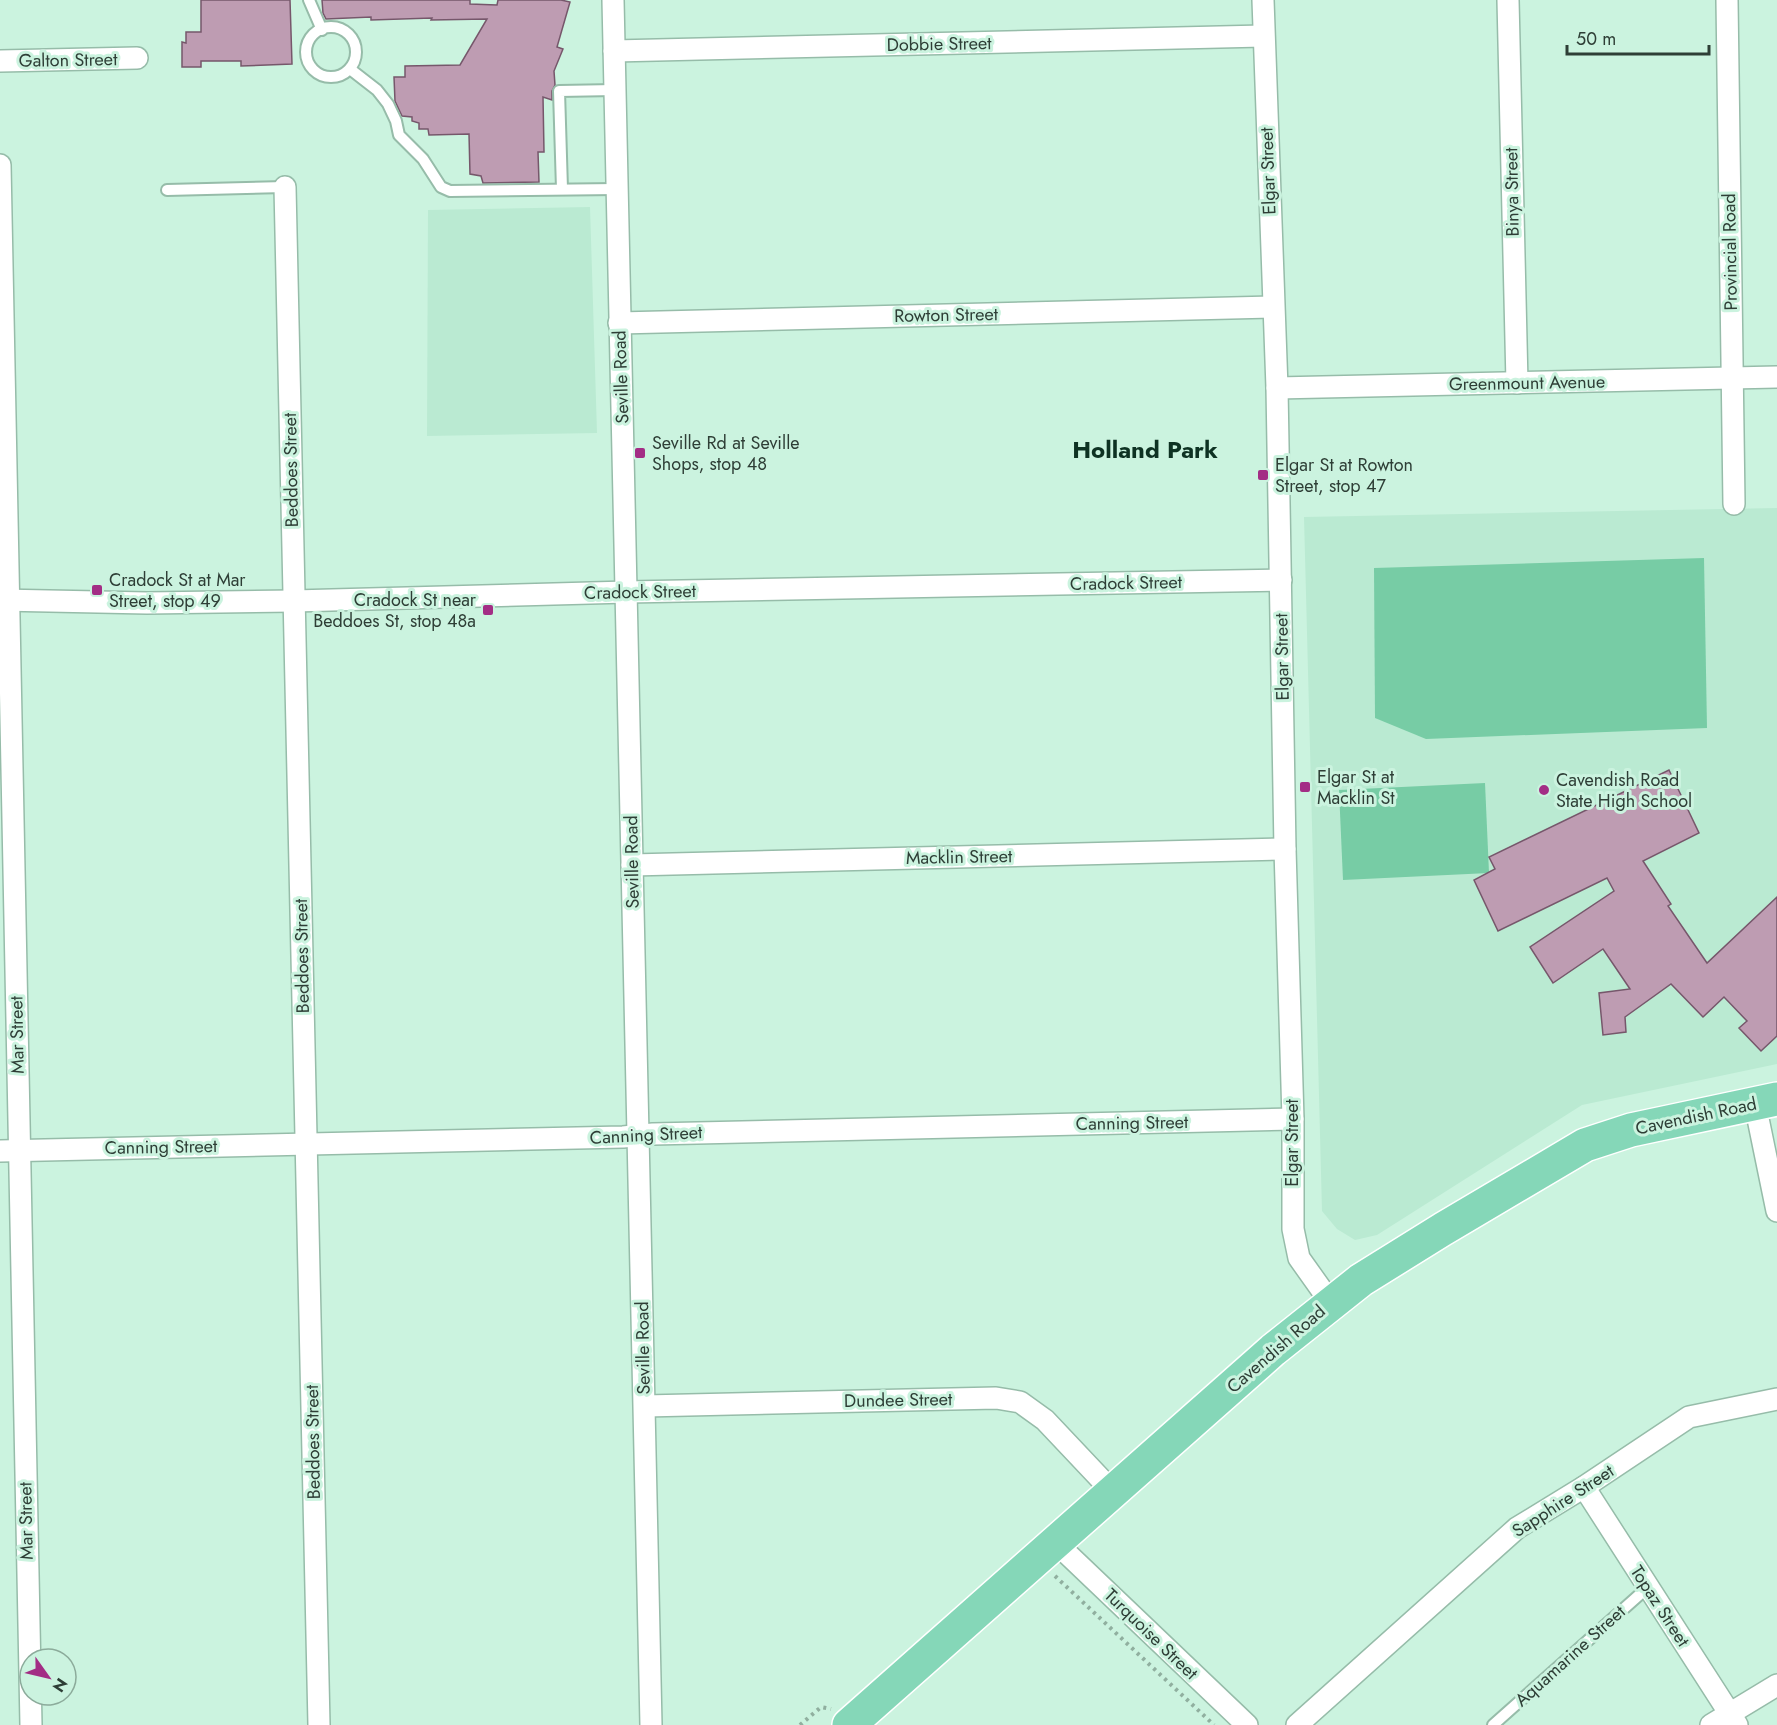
<svg xmlns="http://www.w3.org/2000/svg" width="1777" height="1725" font-family="Jost,sans-serif">
  <style>
    .built { fill: #baead2 }
    .green { fill: #77cca5 }
    .building { fill: #be9cb2; stroke: #76576b; stroke-width: 1.5 }
    .lines { fill: none; stroke-linecap: round; stroke-linejoin: round }
    .service-casing { stroke: #96bca9; stroke-width: 14 }
    .minor-casing { stroke: #96bca9; stroke-width: 24 }
    .primary-casing { stroke: #fff; stroke-width: 36 }
    .path { stroke: #90af9f; stroke-width: 4; stroke-dasharray: 3 4.5; stroke-linecap: butt }
    .service { stroke: #fff; stroke-width: 10 }
    .minor { stroke: #fff; stroke-width: 21 }
    .primary { stroke: #85d7b8; stroke-width: 33 }
    .poi-dot { fill: #a32d85; stroke: #cbf3df; stroke-width: 2 }
    .labels { text-anchor: middle; stroke-width: 6; stroke-linejoin: round; paint-order: stroke }
    .street-label { font-size: 18px; fill: #2e3e36; stroke: #cbf3df }
    .poi-label { font-size: 18px; fill: #2e3e36; stroke: #cbf3df; text-anchor: start }
    .district-label { font-size: 24px; font-weight: bold; fill: #0e3223; stroke: #cbf3df }
  </style>
  <rect width="100%" height="100%" fill="#cbf3df"/>
  <!-- built -->
  <g class="built">
    <path d="M 590,207 L 597,433 L 427,436 L 428,210 Z"/>
    <path d="M 1777,508 L 1777,1064 L 1582,1105 L 1377,1235 L 1355,1240 L 1337,1229 L 1322,1211 L 1304,517 Z"/>
  </g>
  <!-- green -->
  <g class="green">
    <path d="M 1704,558 L 1707,728 L 1426,739 L 1375,718 L 1374,568 Z"/>
    <path d="M 1485,783 L 1489,873 L 1343,880 L 1339,790 Z"/>
  </g>
  <!-- building -->
  <g class="building">
    <path d="M 201,0 L 290,0 L 292,64 L 241,66 L 241,61 L 201,61 L 201,67 L 182,67 L 182,42 L 186,43 L 186,32 L 201,32 Z"/>
    <path d="M 322,0 L 470,0 L 470,4 L 497,5 L 498,0 L 561,0 L 570,2 L 557,47 L 563,49 L 554,71 L 555,85 L 552,91 L 552,100 L 543,97 L 544,152 L 538,152 L 539,182 L 483,183 L 481,176 L 470,174 L 469,134 L 429,135 L 428,129 L 419,129 L 419,123 L 412,121 L 412,117 L 402,116 L 395,101 L 394,77 L 405,77 L 405,66 L 460,65 L 487,19 L 431,20 L 432,18 L 371,20 L 371,17 L 326,19 L 323,13 Z"/>
    <path d="M 1669,770 L 1699,833 L 1643,861 L 1671,904 L 1668,906 L 1707,963 L 1777,897 L 1777,1036 L 1761,1051 L 1739,1028 L 1747,1021 L 1724,997 L 1703,1017 L 1671,984 L 1625,1017 L 1626,1032 L 1603,1035 L 1599,993 L 1630,989 L 1603,949 L 1553,983 L 1530,947 L 1614,891 L 1607,878 L 1498,931 L 1474,880 L 1495,869 L 1489,857 Z"/>
  </g>
  <g class="lines">
    <defs>
      <g id="service">
        <path d="M 309,0 L 322,30"/>
        <circle cx="331" cy="52" r="25"/>
        <path d="M 350,69 L 377,90 L 388,104 L 396,121 L 399,135 L 423,159 L 441,187 L 450,191 L 617,189"/>
        <path d="M 562,189 L 559,91 L 615,90"/>
        <path d="M 167,190 L 285,187"/>
        <path d="M 1493,1725 L 1647,1588"/>
      </g>
      <g id="minor">
        <path d="M 613,0 L 651,1725"/>
        <path d="M 1263,0 L 1277,388 L 1285,849 L 1293,1119 L 1293,1229 L 1299,1258 L 1331,1303"/>
        <path d="M 1508,0 L 1517,383"/>
        <path d="M 1727,0 L 1734,504"/>
        <path d="M 614,51 L 1263,36"/>
        <path d="M 0,61 L 137,58"/>
        <path d="M 0,165 L 31,1725"/>
        <path d="M 285,187 L 319,1725"/>
        <path d="M 619,323 L 1273,307"/>
        <path d="M 1277,388 L 1777,377"/>
        <path d="M 0,600 L 147,603 L 294,601 L 627,592 L 1281,580"/>
        <path d="M 632,865 L 1285,849"/>
        <path d="M 1755,1104 L 1777,1211"/>
        <path d="M 0,1151 L 623,1137 L 653,1134 L 1293,1119"/>
        <path d="M 645,1406 L 996,1398 L 1020,1402 L 1045,1420 L 1113,1492"/>
        <path d="M 1584,1487 L 1737,1725"/>
        <path d="M 1056,1543 L 1247,1725"/>
        <path d="M 1297,1725 L 1517,1528 L 1584,1487 L 1689,1417 L 1777,1399"/>
        <path d="M 1711,1725 L 1777,1685"/>
      </g>
      <path id="primary" d="M 849,1725 L 1273,1350 L 1361,1280 L 1443,1229 L 1585,1145 L 1631,1130 L 1777,1099"/>
    </defs>
    <!-- service casing -->
    <use href="#service" class="service-casing"/>
    <!-- minor casing -->
    <use href="#minor" class="minor-casing"/>
    <!-- primary casing -->
    <use href="#primary" class="primary-casing"/>
    <!-- path -->
    <g class="path">
      <path d="M 1055,1576 L 1214,1725"/>
      <path d="M 800,1725 L 821,1707 L 831,1709"/>
    </g>
    <!-- service -->
    <use href="#service" class="service"/>
    <!-- minor -->
    <use href="#minor" class="minor"/>
    <!-- primary -->
    <use href="#primary" class="primary"/>
  </g>
  <!-- markers -->
  <g class="poi-dot">
    <rect x="634" y="447" width="12" height="12" rx="3"/>
    <rect x="1257" y="469" width="12" height="12" rx="3"/>
    <rect x="91" y="584" width="12" height="12" rx="3"/>
    <rect x="482" y="604" width="12" height="12" rx="3"/>
    <rect x="1299" y="781" width="12" height="12" rx="3"/>
    <circle cx="1544" cy="790" r="6"/>
  </g>
  <g class="labels">
    <!-- street labels -->
    <g class="street-label">
      <text transform="translate(939 44) rotate(-1)" y="6">Dobbie Street</text>
      <text transform="translate(68 60) rotate(-1)" y="6">Galton Street</text>
      <text transform="translate(1268 171) rotate(-92)" y="6">Elgar Street</text>
      <text transform="translate(1512 192) rotate(-91)" y="6">Binya Street</text>
      <text transform="translate(1730 252) rotate(-91)" y="6">Provincial Road</text>
      <text transform="translate(946 315) rotate(-1)" y="6">Rowton Street</text>
      <text transform="translate(621 377) rotate(-92)" y="6">Seville Road</text>
      <text transform="translate(1527 383) rotate(-1)" y="6">Greenmount Avenue</text>
      <text transform="translate(291 470) rotate(-91)" y="6">Beddoes Street</text>
      <text transform="translate(1126 583) rotate(-1)" y="6">Cradock Street</text>
      <text transform="translate(640 592) rotate(-1)" y="6">Cradock Street</text>
      <text transform="translate(1282 657) rotate(-91)" y="6">Elgar Street</text>
      <text transform="translate(959 857) rotate(-1)" y="6">Macklin Street</text>
      <text transform="translate(632 862) rotate(-91)" y="6">Seville Road</text>
      <text transform="translate(302 956) rotate(-91)" y="6">Beddoes Street</text>
      <text transform="translate(17 1035) rotate(-91)" y="6">Mar Street</text>
      <text transform="translate(1696 1116) rotate(-12)" y="6">Cavendish Road</text>
      <text transform="translate(1132 1123) rotate(-1)" y="6">Canning Street</text>
      <text transform="translate(646 1135) rotate(-3)" y="6">Canning Street</text>
      <text transform="translate(1292 1143) rotate(-90)" y="6">Elgar Street</text>
      <text transform="translate(161 1147) rotate(-1)" y="6">Canning Street</text>
      <text transform="translate(643 1348) rotate(-91)" y="6">Seville Road</text>
      <text transform="translate(1276 1349) rotate(-41)" y="6">Cavendish Road</text>
      <text transform="translate(898 1400) rotate(-1)" y="6">Dundee Street</text>
      <text transform="translate(313 1442) rotate(-91)" y="6">Beddoes Street</text>
      <text transform="translate(1563 1501) rotate(-33)" y="6">Sapphire Street</text>
      <text transform="translate(26 1521) rotate(-91)" y="6">Mar Street</text>
      <text transform="translate(1660 1606) rotate(57)" y="6">Topaz Street</text>
      <text transform="translate(1151 1634) rotate(44)" y="6">Turquoise Street</text>
      <text transform="translate(1570 1656) rotate(-42)" y="6">Aquamarine Street</text>
    </g>
    <!-- poi labels -->
    <g class="poi-label">
      <text x="652" y="449">Seville Rd at Seville<tspan x="652" dy="21">Shops, stop 48</tspan></text>
      <text x="1275" y="471">Elgar St at Rowton<tspan x="1275" dy="21">Street, stop 47</tspan></text>
      <text x="109" y="586">Cradock St at Mar<tspan x="109" dy="21">Street, stop 49</tspan></text>
      <text x="476" y="606" text-anchor="end">Cradock St near<tspan x="476" dy="21">Beddoes St, stop 48a</tspan></text>
      <text x="1317" y="783">Elgar St at<tspan x="1317" dy="21">Macklin St</tspan></text>
      <text x="1556" y="786">Cavendish Road<tspan x="1556" dy="21">State High School</tspan></text>
    </g>
    <!-- district labels -->
    <g class="district-label">
      <text x="1145" y="458">Holland Park</text>
    </g>
  </g>
  <!-- north arrow -->
  <g transform="translate(48 1677) rotate(124)"><circle r="28" fill="#cbf3df" stroke="#8cab9b" stroke-width="1.5"/>
  <path d="M0-4.5L10 22L0 15L-10 22Z" fill="#a32d85"/>
  <text y="-9" font-size="16" font-weight="bold" text-anchor="middle" fill="#2e3e36">N</text>
  </g>
  <!-- scale -->
  <path d="M1567 45v9h142v-9" fill="none" stroke="#2e3e36" stroke-width="3"/>
  <text x="1576" y="45" font-size="18" fill="#2e3e36" stroke="#cbf3df" stroke-width="4.5" paint-order="stroke">50 m</text>
</svg>
